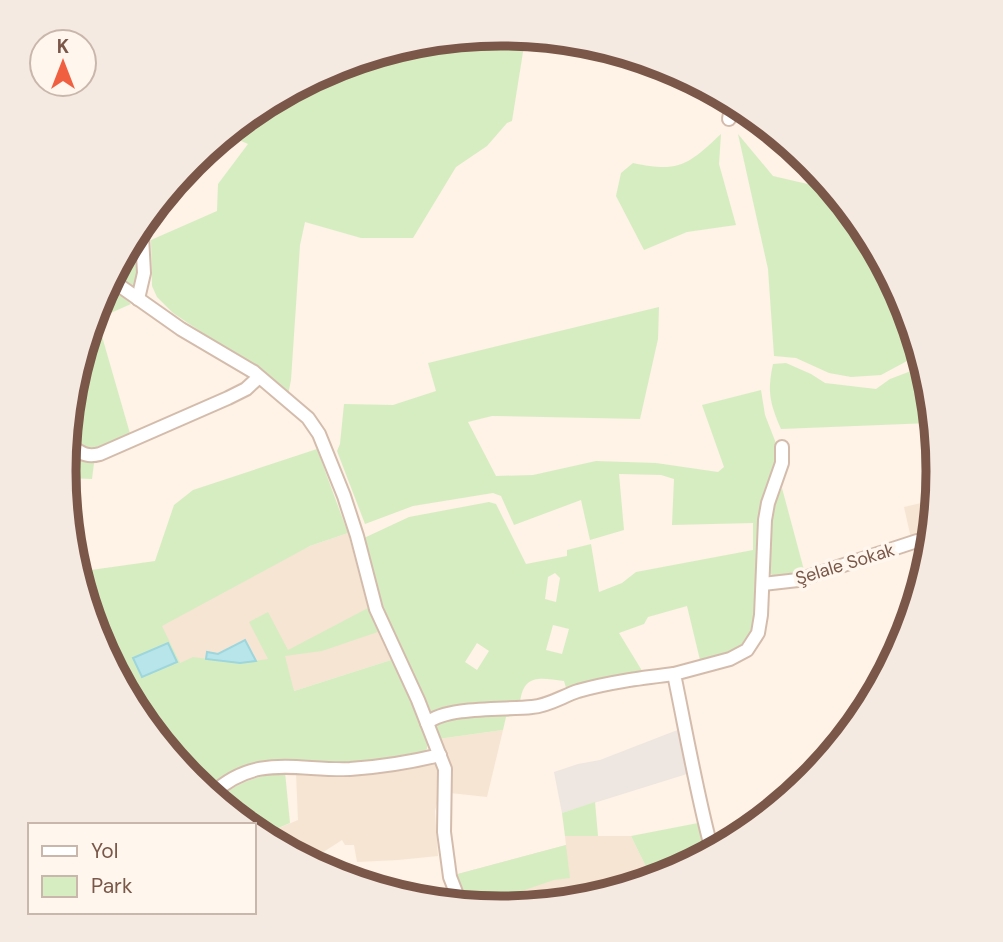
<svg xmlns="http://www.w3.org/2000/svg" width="1003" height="942" font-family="'DM Sans',sans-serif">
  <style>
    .residential { fill: #f6e5d3 }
    .industrial { fill: #eee6e0 }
    .green { fill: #d6edc2; fill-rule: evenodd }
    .water { fill: #b8e5ea; stroke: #9dd6dc; stroke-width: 2 }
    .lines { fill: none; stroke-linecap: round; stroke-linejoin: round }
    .minor-casing { stroke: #d4bcad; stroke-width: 16 }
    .minor { stroke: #fff; stroke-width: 12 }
    .labels { text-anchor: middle; stroke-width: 7; stroke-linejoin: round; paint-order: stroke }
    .street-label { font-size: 18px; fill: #7a5748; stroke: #fff7ee }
    .rim { fill: none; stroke: #7a5748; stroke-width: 9 }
  </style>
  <rect width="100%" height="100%" fill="#fef3e6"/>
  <!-- residential -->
  <g class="residential">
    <path d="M 934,500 L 927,535 L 911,538 L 904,507 Z"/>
    <path d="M 348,533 L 368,608 L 378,632 L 391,660 L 294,691 L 129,686 L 129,634 L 310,546 Z"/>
    <path d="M 503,730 L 487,797 L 450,793 L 438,739 Z"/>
    <path d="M 438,764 L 438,800 L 435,811 L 438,856 L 398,860 L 357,862 L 354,845 L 345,845 L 342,840 L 311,860 L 269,832 L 298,820 L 296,773 Z"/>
    <path d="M 565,836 L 631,836 L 652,879 L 501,909 L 464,901 L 454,875 L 566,845 Z"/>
  </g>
  <!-- industrial -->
  <path class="industrial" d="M 680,729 L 690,773 L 562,813 L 554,772 L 578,764 L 600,760 Z"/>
  <!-- green -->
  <g class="green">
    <path d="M 501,33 L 530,39 L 523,52 L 512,121 L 507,123 L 487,146 L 456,167 L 413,238 L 361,238 L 305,222 L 300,245 L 291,380 L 288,395 L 258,370 L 173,313 L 157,297 L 152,286 L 151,240 L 217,211 L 218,184 L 248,144 L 230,136 L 334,66 Z"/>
    <path d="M 721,134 L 719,164 L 736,225 L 687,232 L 644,250 L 616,196 L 621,173 L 633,163 C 679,173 688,165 721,134 Z"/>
    <path d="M 738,134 L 773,176 L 829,189 L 906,304 L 917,358 L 907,361 L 881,375 L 851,377 L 829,373 L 796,358 L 774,356 L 768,269 Z"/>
    <path d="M 139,241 L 140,274 L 135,292 L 116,275 Z"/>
    <path d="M 109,285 L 131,304 L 97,319 L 131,437 L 95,452 L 84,451 L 70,440 L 97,303 Z"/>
    <path d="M 659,307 L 658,339 L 640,419 L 492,416 L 468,422 L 496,476 L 533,475 L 596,461 L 656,463 L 718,472 L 724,467 L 702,405 L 761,390 L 765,415 L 779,451 L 777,467 L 769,480 L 760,505 L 761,523 L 756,632 L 741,649 L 700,660 L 687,606 L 648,617 L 644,624 L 619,633 L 644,674 L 567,691 L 564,681 C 541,678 523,673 520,703 L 459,709 L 446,708 L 428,715 L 379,609 L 364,538 L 409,517 L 489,502 L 496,504 L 526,564 L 567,556 L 567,550 L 591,544 L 599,592 L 622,583 L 636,572 L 753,550 L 753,523 L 672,525 L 674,479 L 661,475 L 619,474 L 624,530 L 590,540 L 581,500 L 514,525 L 501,496 L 493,493 L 413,506 L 365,524 L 337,451 L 340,444 L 344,404 L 393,405 L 436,391 L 428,363 ZM 555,573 L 560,578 L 556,602 L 545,599 L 548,577 ZM 553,625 L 569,629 L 562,654 L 546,650 ZM 477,643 L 489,651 L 477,670 L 465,662 Z"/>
    <path d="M 786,363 L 811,374 L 825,383 L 876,389 L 890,379 L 919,368 L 930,423 L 781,429 C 770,403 767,392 773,364 Z"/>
    <path d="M 317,449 L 348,533 L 310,546 L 162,626 L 180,663 L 193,657 L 240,663 L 268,659 L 249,622 L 268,612 L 288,650 L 368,608 L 378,632 L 322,651 L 285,656 L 294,691 L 391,660 C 402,681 429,727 427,749 L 418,756 L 350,765 L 285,763 L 210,792 L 192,780 L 97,638 L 84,571 L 155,561 L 174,505 L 193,490 Z"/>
    <path d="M 68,451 L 81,461 L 94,463 L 92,479 L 65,478 L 64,471 Z"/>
    <path d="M 782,488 L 804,570 L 773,577 L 769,571 L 770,514 Z"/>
    <path d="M 535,711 L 535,713 L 506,717 L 503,730 L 438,739 L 433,726 L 437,722 L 505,712 Z"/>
    <path d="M 285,772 L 290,823 L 269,832 L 218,798 C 238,782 260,775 285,772 Z"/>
    <path d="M 595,802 L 598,836 L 565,836 L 562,813 Z"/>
    <path d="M 698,823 L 706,850 L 669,876 L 652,879 L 631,836 Z"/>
    <path d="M 566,845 L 570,878 L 554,880 L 481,905 L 464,901 L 454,875 Z"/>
  </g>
  <!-- water -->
  <g class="water">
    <path d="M 245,640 L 256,661 L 240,663 L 206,659 L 207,652 L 218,654 Z"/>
    <path d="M 168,643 L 177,662 L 142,677 L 133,658 Z"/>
  </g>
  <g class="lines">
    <defs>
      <g id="minor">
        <path d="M 729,119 L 731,108"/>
        <path d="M 114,278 L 120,286 L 181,329 L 254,372 L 308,418 L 319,434 L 344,496 L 357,536 L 376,609 L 418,700 L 445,769 L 444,832 L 450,877 L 459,900"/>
        <path d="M 138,299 L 144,273 L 142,236"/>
        <path d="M 69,445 C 81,452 85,458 100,454 L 228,398 L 246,389 L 259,377"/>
        <path d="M 763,584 L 798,580 L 917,541 L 926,539"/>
        <path d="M 427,723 C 447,706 505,710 532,707 C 548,706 563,696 578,691 C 609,682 642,678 674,674"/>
        <path d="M 212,794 C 256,753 298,771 350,769 C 380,767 411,762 440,755"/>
        <path d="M 711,847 C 696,790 686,732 674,674 L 730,659 L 747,650 L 758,633 L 761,615 L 765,520 L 768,503 L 782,463 L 782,447"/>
      </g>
    </defs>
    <!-- minor casing -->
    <use href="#minor" class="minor-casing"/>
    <!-- minor -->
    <use href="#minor" class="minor"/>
  </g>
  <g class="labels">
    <!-- street labels -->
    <g class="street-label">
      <text transform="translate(845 564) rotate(-17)" y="6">Şelale Sokak</text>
    </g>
  </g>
  <!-- crop -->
  <path d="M0 0H1003V942H0ZM76 471a425 425 0 1 1 850 0a425 425 0 1 1-850 0Z" fill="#f4eae1" fill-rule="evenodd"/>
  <path class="rim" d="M76 471a425 425 0 1 1 850 0a425 425 0 1 1-850 0Z"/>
  <!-- legend -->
  <rect x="28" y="823" width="228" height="91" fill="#fff7ee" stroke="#cab7ac" stroke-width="2"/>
  <rect x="42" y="846" width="35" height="10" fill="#ffffff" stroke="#cab7ac" stroke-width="2"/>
  <text x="91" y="858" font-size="21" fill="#7a5748">Yol</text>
  <rect x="42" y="876" width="35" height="21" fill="#d6edc2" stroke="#cab7ac" stroke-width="2"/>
  <text x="91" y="893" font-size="21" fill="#7a5748">Park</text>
  <!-- north arrow -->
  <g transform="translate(63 63)"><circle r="33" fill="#fff7ee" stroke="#cab7ac" stroke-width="2"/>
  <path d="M0-5L12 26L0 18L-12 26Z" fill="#f15f41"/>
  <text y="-10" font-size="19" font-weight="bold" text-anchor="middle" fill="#7a5748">K</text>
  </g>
</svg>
